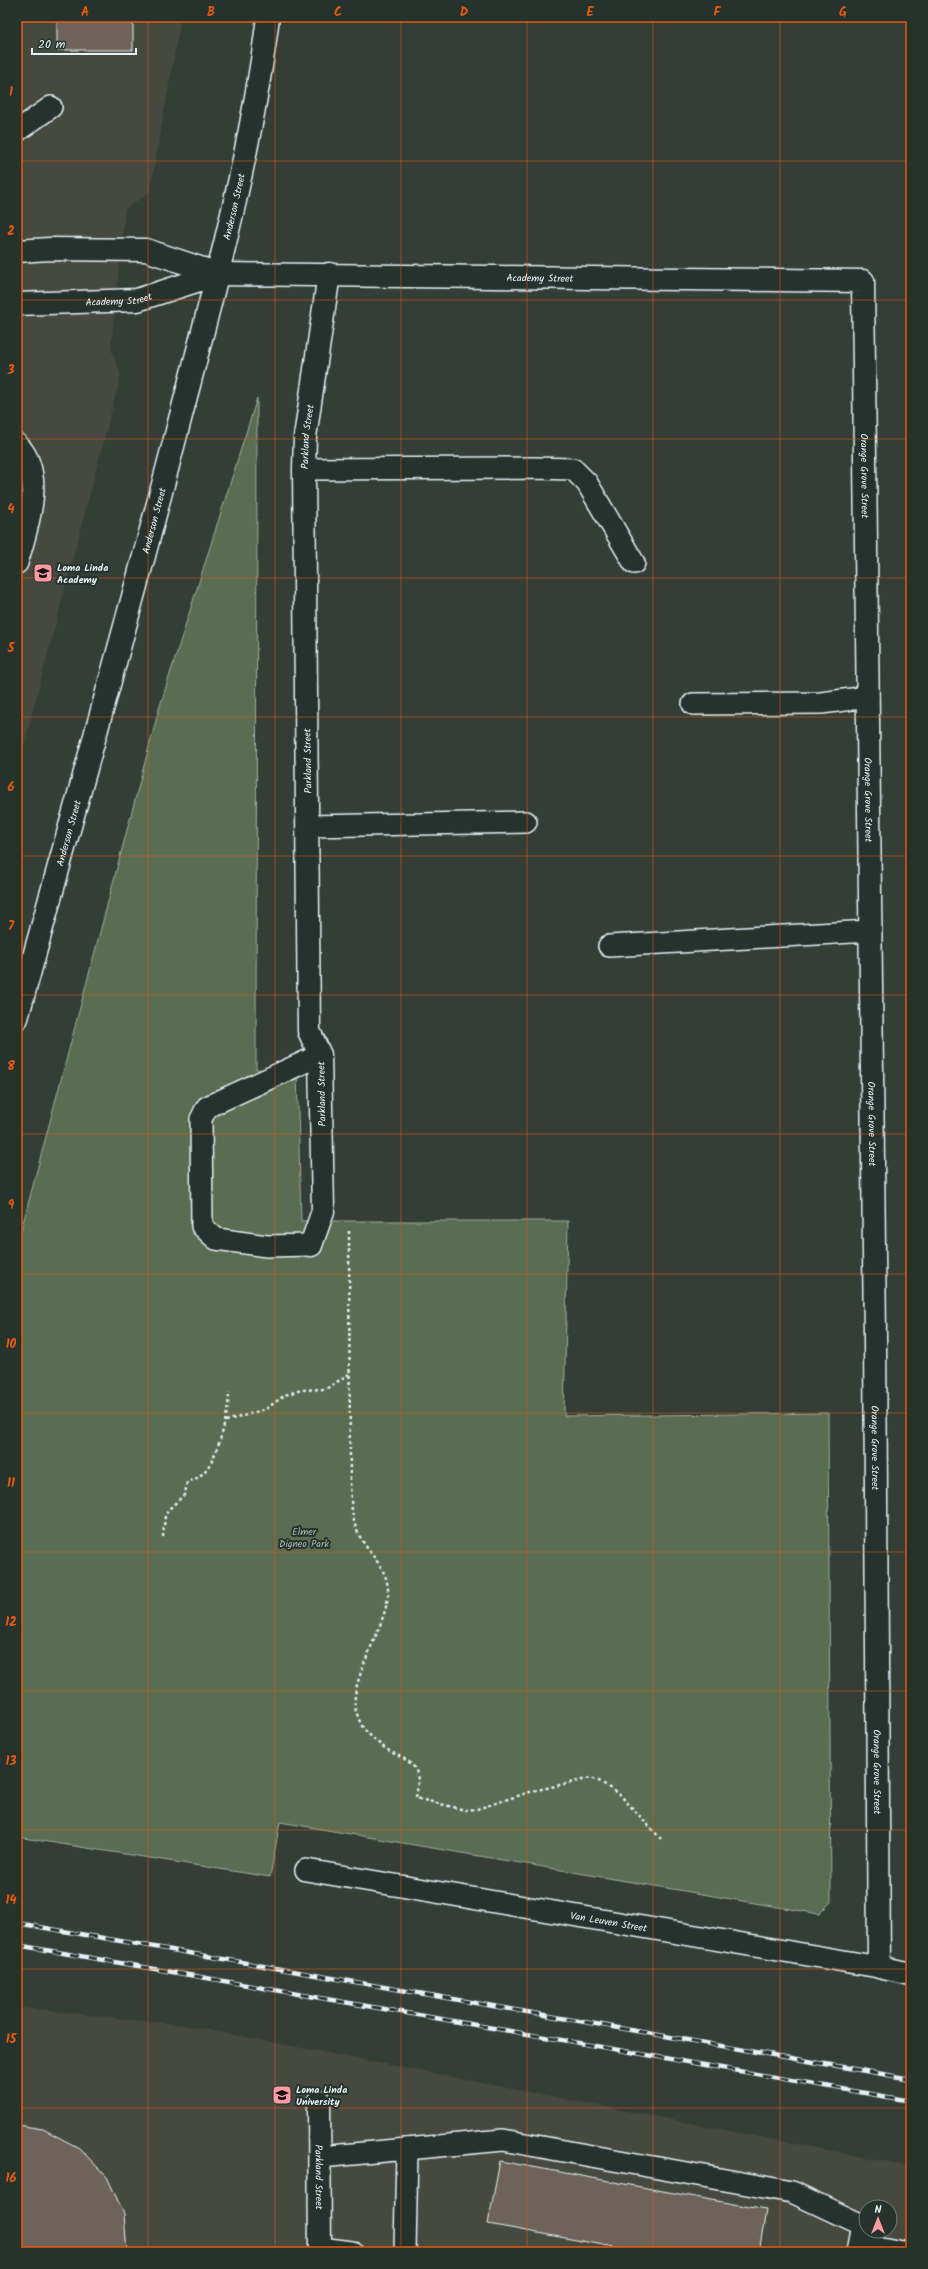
<svg xmlns="http://www.w3.org/2000/svg" width="928" height="2269" font-family="Kalam,sans-serif">
  <style>
    .built { fill: #454840; fill-rule: evenodd }
    .green { fill: #586d51; stroke: #a0afa4 }
    .building { fill: #6e6359; stroke: #e8f1f8 }
    .lines { fill: none; stroke-linecap: round; stroke-linejoin: round }
    .lane-casing { stroke: #e8f1f8; stroke-width: 24 }
    .street-casing { stroke: #e8f1f8; stroke-width: 25 }
    .secondary-casing { stroke: #e8f1f8; stroke-width: 25 }
    .path { stroke: #e8f1f8; stroke-width: 2.5; stroke-dasharray: 3 3; stroke-linecap: butt }
    .lane { stroke: #26332d; stroke-width: 21 }
    .street { stroke: #26332d; stroke-width: 22 }
    .secondary { stroke: #26332d; stroke-width: 22 }
    .rail-casing { stroke: #e8f1f8; stroke-width: 4.5 }
    .rail { stroke: #26332d; stroke-width: 3; stroke-dasharray: 9; stroke-linecap: butt }
    .grid { fill: none; stroke: #e8590c; stroke-width: 1; stroke-opacity: 0.55 }
    .labels { text-anchor: middle; stroke-width: 4; stroke-linejoin: round; paint-order: stroke }
    .street-label { font-size: 10px; fill: #e8f1f8; stroke: #26332d }
    .poi-label { font-size: 10px; font-weight: bold; fill: #e8f1f8; stroke: #26332d; text-anchor: start }
    .park-label { font-size: 10px; fill: #aebcb5; stroke: #26332d }
    .neatline { fill: none; stroke: #e8590c; stroke-width: 1.5 }
    .grid-label { font-size: 13px; text-anchor: middle; font-weight: bold; fill: #e8590c }
  </style>
  <rect width="100%" height="100%" fill="#343d36"/>
  <filter id="ink" filterUnits="userSpaceOnUse"><feTurbulence type="fractalNoise" baseFrequency=".025" numOctaves="2"/><feDisplacementMap in="SourceGraphic" scale="8" xChannelSelector="R" yChannelSelector="G"/><feConvolveMatrix kernelMatrix="1 2 1 2 8 2 1 2 1" color-interpolation-filters="sRGB"/></filter>
  <g filter="url(#ink)">
    <!-- built -->
    <g class="built">
      <path d="M 17,17 L 181,17 L 150,192 L 125,209 L 111,348 L 121,375 L 17,772 Z"/>
      <path d="M 17,2007 L 183,2025 L 911,2166 L 911,2252 L 17,2252 ZM 866,2207 L 890,2207 L 890,2231 L 866,2231 Z"/>
    </g>
    <!-- green -->
    <path class="green" d="M 257,398 L 256,1069 L 297,1071 L 301,1221 L 568,1221 L 564,1416 L 828,1413 L 831,1902 L 819,1914 L 280,1822 L 270,1877 L 17,1837 L 17,1246 L 159,709 Z"/>
    <!-- building -->
    <g class="building">
      <rect x="57" y="17" width="76" height="33"/>
      <path d="M 17,2125 L 43,2129 L 79,2148 L 107,2177 L 124,2214 L 127,2252 L 17,2252 Z"/>
      <path d="M 500,2161 L 766,2210 L 759,2252 L 642,2252 L 488,2224 Z"/>
    </g>
    <g class="lines">
      <defs>
        <g id="lane">
          <path d="M 17,131 L 51,107"/>
          <path d="M 17,444 C 47,474 27,528 17,563"/>
          <path d="M 304,469 L 533,468 L 573,469 L 587,483 L 634,563"/>
          <path d="M 693,704 L 821,703 L 868,697"/>
          <path d="M 308,826 L 526,822"/>
          <path d="M 609,946 L 870,931"/>
          <path d="M 311,1245 L 267,1246 L 216,1239 L 202,1226 L 201,1119 L 207,1107 L 320,1055"/>
          <path id="s1" d="M 306,1870 L 879,1967"/>
          <path d="M 407,2149 L 503,2140 L 792,2192 L 862,2225 L 857,2252"/>
          <path d="M 320,2157 L 407,2149 L 405,2252"/>
          <path d="M 859,2244 L 903,2252"/>
          <path d="M 320,2248 L 352,2252"/>
        </g>
        <g id="street">
          <path d="M 17,251 L 50,249 L 146,250 L 218,274"/>
          <path id="s2" d="M 17,304 L 137,300 L 218,274"/>
          <path id="s3" d="M 311,1245 L 323,1211 L 320,1055 L 309,1031 L 304,469 L 305,437 L 329,274"/>
          <path id="s4" d="M 319,2101 L 320,2252"/>
        </g>
        <g id="secondary">
          <path id="s5" d="M 218,274 L 863,281 L 875,1336 L 879,1967 L 911,1974"/>
          <path id="s6" d="M 17,1018 C 71,821 127,625 178,427 C 213,292 251,156 268,17"/>
        </g>
      </defs>
      <!-- lane casing -->
      <use href="#lane" class="lane-casing"/>
      <!-- street casing -->
      <use href="#street" class="street-casing"/>
      <!-- secondary casing -->
      <use href="#secondary" class="secondary-casing"/>
      <!-- path -->
      <g class="path">
        <path d="M 349,1231 L 350,1483 C 351,1497 351,1514 356,1528 C 365,1553 390,1566 388,1595 C 386,1627 347,1683 356,1711 C 358,1717 361,1726 365,1730 C 371,1737 380,1745 388,1750 C 398,1757 414,1760 417,1774 C 419,1782 417,1790 416,1798 L 465,1810 L 477,1809 L 533,1791 L 591,1778 L 601,1782 L 621,1796 L 661,1839"/>
        <path d="M 226,1421 L 266,1409 L 285,1395 L 301,1390 L 326,1389 L 349,1374"/>
        <path d="M 163,1537 L 165,1516 L 169,1509 L 185,1494 L 187,1482 C 194,1480 198,1478 203,1473 C 218,1459 229,1412 229,1392"/>
      </g>
      <!-- lane -->
      <use href="#lane" class="lane"/>
      <!-- street -->
      <use href="#street" class="street"/>
      <!-- secondary -->
      <use href="#secondary" class="secondary"/>
      <defs>
        <g id="rail">
          <path d="M 17,1923 L 911,2079"/>
          <path d="M 17,1945 L 911,2101"/>
        </g>
      </defs>
      <!-- rail casing -->
      <use href="#rail" class="rail-casing"/>
      <!-- rail -->
      <use href="#rail" class="rail"/>
    </g>
  </g>
  <!-- grid -->
  <path class="grid" d="M 148,17 L 148,2252M 275,17 L 275,2252M 401,17 L 401,2252M 527,17 L 527,2252M 653,17 L 653,2252M 780,17 L 780,2252M 17,161 L 911,161M 17,300 L 911,300M 17,439 L 911,439M 17,578 L 911,578M 17,717 L 911,717M 17,856 L 911,856M 17,995 L 911,995M 17,1134 L 911,1134M 17,1274 L 911,1274M 17,1413 L 911,1413M 17,1552 L 911,1552M 17,1691 L 911,1691M 17,1830 L 911,1830M 17,1969 L 911,1969M 17,2108 L 911,2108"/>
  <!-- icons -->
  <defs>
    <symbol id="school-square" viewBox="-11 -11 22 22"><rect x="-9" y="-9" width="18" height="18" rx="4" fill="#ff9aa2" stroke="#26332d"/><path d="M0-5L7-2L0 1L-7-2ZM-4 1L0 2.5L4 1V4Q0 6-4 4Z" fill="#111"/></symbol>
    <symbol id="university-square" viewBox="-11 -11 22 22"><rect x="-9" y="-9" width="18" height="18" rx="4" fill="#ff9aa2" stroke="#26332d"/><path d="M0-5L7-2L0 1L-7-2ZM-4 1L0 2.5L4 1V4Q0 6-4 4Z" fill="#111"/></symbol>
  </defs>
  <g fill-rule="evenodd">
    <use href="#school-square" x="32" y="562" width="22" height="22"/>
    <use href="#university-square" x="271" y="2084" width="22" height="22"/>
  </g>
  <g class="labels">
    <!-- street labels -->
    <g class="street-label">
      <text dy="4" stroke="none"><textPath href="#s6" startOffset="840">Anderson Street</textPath></text>
      <text dy="4" stroke="none"><textPath href="#s5" startOffset="322">Academy Street</textPath></text>
      <text dy="4" stroke="none"><textPath href="#s2" startOffset="102">Academy Street</textPath></text>
      <text dy="4" stroke="none"><textPath href="#s3" startOffset="813">Parkland Street</textPath></text>
      <text dy="4" stroke="none"><textPath href="#s5" startOffset="840">Orange Grove Street</textPath></text>
      <text dy="4" stroke="none"><textPath href="#s6" startOffset="516">Anderson Street</textPath></text>
      <text transform="translate(307 761) rotate(-91)" y="4">Parkland Street</text>
      <text dy="4" stroke="none"><textPath href="#s5" startOffset="1164">Orange Grove Street</textPath></text>
      <text dy="4" stroke="none"><textPath href="#s6" startOffset="192">Anderson Street</textPath></text>
      <text transform="translate(321 1094) rotate(-91)" y="4">Parkland Street</text>
      <text dy="4" stroke="none"><textPath href="#s5" startOffset="1488">Orange Grove Street</textPath></text>
      <text dy="4" stroke="none"><textPath href="#s5" startOffset="1812">Orange Grove Street</textPath></text>
      <text dy="4" stroke="none"><textPath href="#s5" startOffset="2136">Orange Grove Street</textPath></text>
      <text dy="4" stroke="none"><textPath href="#s1" startOffset="307">Van Leuven Street</textPath></text>
      <text dy="4" stroke="none"><textPath href="#s4" startOffset="76">Parkland Street</textPath></text>
    </g>
    <!-- poi labels -->
    <g class="poi-label">
      <text x="57" y="571">Loma Linda<tspan x="57" dy="12">Academy</tspan></text>
      <text x="296" y="2093">Loma Linda<tspan x="296" dy="12">University</tspan></text>
    </g>
    <!-- park labels -->
    <g class="park-label">
      <text x="304" y="1535">Elmer<tspan x="304" dy="12">Digneo Park</tspan></text>
    </g>
  </g>
  <!-- margin -->
  <rect width="928" height="2269" fill="none" stroke="#26332d" stroke-width="44"/>
  <!-- north arrow -->
  <g transform="translate(878 2219)"><circle r="19" fill="#26332d" stroke="#747f7e"/>
  <path d="M0-3L7 15L0 10L-7 15Z" fill="#ff9aa2"/>
  <text y="-6" font-size="11" font-weight="bold" text-anchor="middle" fill="#e8f1f8">N</text>
  </g>
  <!-- scale -->
  <path d="M32 48v6h104v-6" fill="none" stroke="#e8f1f8" stroke-width="2"/>
  <text x="38" y="48" font-size="12" fill="#e8f1f8" stroke="#26332d" stroke-width="3" paint-order="stroke">20 m</text>
  <rect x="22" y="22" width="884" height="2225" class="neatline"/>
  <g class="grid-label">
    <text x="85" y="16">A</text>
    <text x="211" y="16">B</text>
    <text x="338" y="16">C</text>
    <text x="464" y="16">D</text>
    <text x="590" y="16">E</text>
    <text x="717" y="16">F</text>
    <text x="843" y="16">G</text>
    <text x="11" y="96">1</text>
    <text x="11" y="235">2</text>
    <text x="11" y="374">3</text>
    <text x="11" y="513">4</text>
    <text x="11" y="652">5</text>
    <text x="11" y="791">6</text>
    <text x="11" y="930">7</text>
    <text x="11" y="1070">8</text>
    <text x="11" y="1209">9</text>
    <text x="11" y="1348">10</text>
    <text x="11" y="1487">11</text>
    <text x="11" y="1626">12</text>
    <text x="11" y="1765">13</text>
    <text x="11" y="1904">14</text>
    <text x="11" y="2043">15</text>
    <text x="11" y="2182">16</text>
  </g>
</svg>
